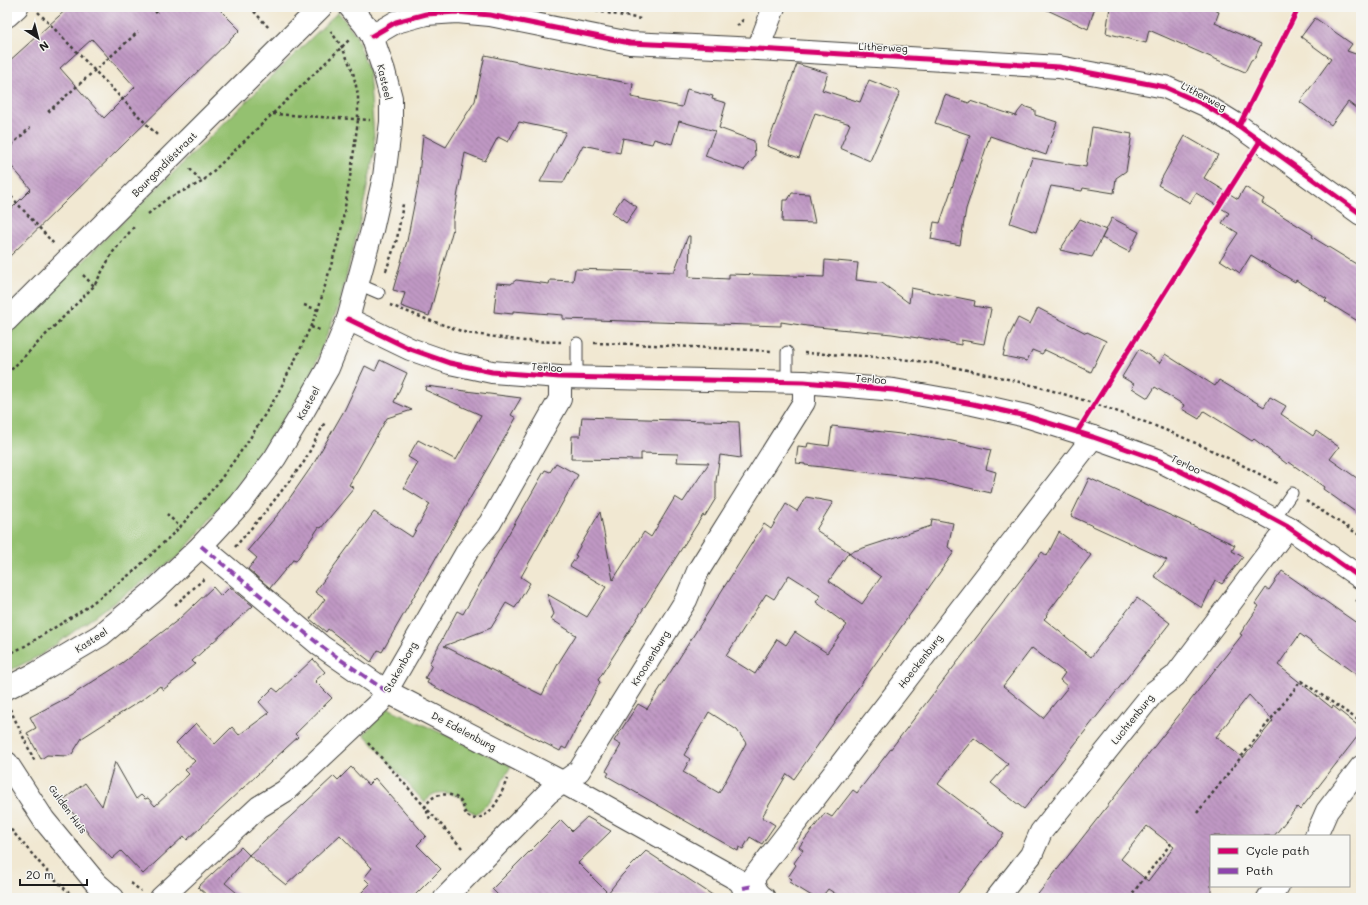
<svg xmlns="http://www.w3.org/2000/svg" width="1368" height="905" font-family="Mali,sans-serif">
  <style>
    .green { fill: #94c170; stroke: #586e46 }
    .building { fill: url(#building-back-hatch); fill-rule: evenodd }
    .lines { fill: none; stroke-linecap: round; stroke-linejoin: round }
    .lane-casing { stroke: #3c3b37; stroke-width: 13 }
    .street-casing { stroke: #3c3b37; stroke-width: 24 }
    .path { stroke: #3c3b37; stroke-width: 2.5; stroke-dasharray: 3 3; stroke-linecap: butt }
    .lane { stroke: #fff; stroke-width: 11 }
    .street { stroke: #fff; stroke-width: 22 }
    .quiet { stroke: #8e44ad; stroke-width: 4; stroke-dasharray: 8 4; stroke-linecap: butt }
    .cycleway-casing { stroke: #f6f6f2; stroke-width: 8 }
    .cycleway { stroke: #d6006c; stroke-width: 5 }
    .labels { text-anchor: middle; stroke-width: 3; stroke-linejoin: round; paint-order: stroke }
    .street-label { font-size: 10px; fill: #1c1c1c; stroke: #f6f6f2 }
  </style>
  <defs>
    <pattern id="building-back-hatch" width="6" height="6" patternUnits="userSpaceOnUse"><rect width="6" height="6" fill="#c098c4"/><path d="M-1 5l2 2M0 0l6 6M5-1l2 2" fill="none" stroke="#9b7b9e"/></pattern>
  </defs>
  <rect width="100%" height="100%" fill="#f6f6f2"/>
  <filter id="ink" filterUnits="userSpaceOnUse"><feTurbulence type="fractalNoise" baseFrequency=".025" numOctaves="2"/><feDisplacementMap in="SourceGraphic" scale="8" xChannelSelector="R" yChannelSelector="G"/><feConvolveMatrix kernelMatrix="1 2 1 2 8 2 1 2 1" color-interpolation-filters="sRGB"/></filter>
  <filter id="wash" filterUnits="userSpaceOnUse"><feTurbulence type="fractalNoise" baseFrequency=".012" numOctaves="4" result="noise"/><feDisplacementMap in="SourceGraphic" scale="16" xChannelSelector="R" yChannelSelector="G"/><feGaussianBlur stdDeviation="0.9" result="paint"/><feColorMatrix in="noise" values="0 0 0 0 0 0 0 0 0 0 0 0 0 0 0 0 0 1.4 0 .05"/><feComposite in="paint" operator="in"/></filter>
  <g filter="url(#wash)">
    <rect width="100%" height="100%" fill="#f1e8d2"/>
    <!-- green -->
    <g class="green">
      <path d="M 338,12 L 356,35 L 369,72 L 375,150 L 360,221 L 339,305 L 306,387 L 226,500 L 180,555 L 41,655 L 7,672 L 7,335 Z"/>
      <path d="M 388,708 L 511,766 L 490,802 L 476,814 L 467,809 L 462,798 C 449,792 432,788 425,803 L 364,734 Z"/>
    </g>
    <g id="blocks">
      <!-- building -->
      <g class="building">
        <path d="M 69,7 L 217,7 L 240,30 L 7,259 L 7,213 L 31,189 L 7,161 L 7,63 ZM 92,39 L 135,87 L 104,118 L 60,68 Z"/>
        <path d="M 1041,7 L 1095,7 L 1088,29 Z"/>
        <path d="M 1110,7 L 1207,7 L 1219,12 L 1215,23 L 1261,44 L 1255,58 L 1251,60 L 1245,72 L 1149,30 L 1146,43 L 1106,33 Z"/>
        <path d="M 1315,18 L 1352,44 L 1347,51 L 1361,56 L 1361,112 L 1348,102 L 1331,125 L 1300,102 L 1331,59 L 1301,37 Z"/>
        <path d="M 485,55 L 550,69 L 550,68 L 633,84 L 631,97 L 682,107 L 687,89 L 713,96 L 712,99 L 726,103 L 719,128 L 754,141 L 755,157 L 744,170 L 705,156 L 715,131 L 679,121 L 672,144 L 654,139 L 652,144 L 623,138 L 620,153 L 583,145 L 563,183 L 540,182 L 566,132 L 519,122 L 508,142 L 498,137 L 485,161 L 465,153 L 453,220 L 453,229 L 429,316 L 401,306 L 405,293 L 393,290 L 407,241 L 418,185 L 423,135 L 446,147 L 475,101 Z"/>
        <path d="M 797,64 L 828,73 L 822,90 L 860,102 L 869,80 L 900,92 L 870,161 L 840,148 L 850,124 L 815,113 L 799,158 L 767,146 Z"/>
        <path d="M 945,95 L 969,103 L 970,101 L 1016,116 L 1018,112 L 1023,106 L 1035,110 L 1035,115 L 1057,122 L 1046,155 L 990,136 L 966,209 L 960,245 L 931,239 L 934,222 L 940,223 L 970,135 L 935,123 Z"/>
        <path d="M 1092,127 L 1132,134 L 1126,171 L 1116,178 L 1114,193 L 1083,188 L 1082,191 L 1051,186 L 1036,232 L 1010,223 L 1032,158 L 1086,167 Z"/>
        <path d="M 1185,136 L 1218,155 L 1204,178 L 1238,199 L 1245,187 L 1264,199 L 1262,203 L 1313,235 L 1312,237 L 1361,267 L 1361,323 L 1325,301 L 1327,299 L 1296,280 L 1295,282 L 1251,255 L 1240,273 L 1220,260 L 1238,233 L 1222,223 L 1229,213 L 1196,193 L 1190,203 L 1158,185 Z"/>
        <path d="M 792,193 L 809,194 L 815,223 L 782,222 L 783,200 L 788,200 Z"/>
        <path d="M 623,197 L 637,207 L 626,223 L 612,213 Z"/>
        <path d="M 1112,218 L 1139,232 L 1129,252 L 1102,238 Z"/>
        <path d="M 1080,219 L 1106,230 L 1092,257 L 1060,250 Z"/>
        <path d="M 688,236 L 690,236 L 689,277 L 729,279 L 729,274 L 824,277 L 825,260 L 858,263 L 856,280 L 882,283 L 909,303 L 911,288 L 975,301 L 974,306 L 991,309 L 984,344 L 961,340 L 961,345 L 918,337 L 918,338 L 892,334 L 807,326 L 781,322 L 781,326 L 563,319 L 563,315 L 513,311 L 513,314 L 494,312 L 497,283 L 511,284 L 516,280 L 549,284 L 550,280 L 573,281 L 575,269 L 674,272 Z"/>
        <path d="M 1038,308 L 1086,333 L 1087,332 L 1106,341 L 1091,372 L 1045,350 L 1042,354 L 1032,350 L 1027,361 L 1003,356 L 1007,340 L 1018,318 L 1030,324 Z"/>
        <path d="M 1139,349 L 1160,363 L 1165,354 L 1215,386 L 1219,380 L 1264,407 L 1270,397 L 1286,406 L 1281,414 L 1313,436 L 1316,431 L 1339,447 L 1330,459 L 1361,481 L 1361,516 L 1323,489 L 1324,487 L 1289,462 L 1287,464 L 1254,439 L 1252,441 L 1204,411 L 1199,419 L 1182,409 L 1184,405 L 1155,387 L 1148,398 L 1132,388 L 1134,384 L 1122,377 Z"/>
        <path d="M 380,360 L 407,373 L 394,402 L 412,410 L 387,418 L 349,485 L 354,488 L 321,528 L 319,527 L 305,548 L 296,561 L 293,560 L 270,588 L 248,569 L 257,558 L 248,550 L 280,512 L 314,463 L 345,409 L 365,366 L 375,371 Z"/>
        <path d="M 426,386 L 521,398 L 511,415 L 516,418 L 382,652 L 378,650 L 371,662 L 328,629 L 326,632 L 310,619 L 325,599 L 315,592 L 374,512 L 412,537 L 430,504 L 404,488 L 418,463 L 408,457 L 418,440 L 456,460 L 481,415 L 425,390 Z"/>
        <path d="M 582,417 L 739,422 L 741,458 L 720,455 L 716,481 L 716,498 L 705,516 L 703,515 L 598,680 L 600,682 L 566,749 L 562,747 L 560,751 L 427,683 L 429,679 L 425,678 L 432,665 L 429,664 L 457,611 L 463,614 L 545,470 L 550,472 L 556,463 L 578,475 L 521,577 L 530,583 L 515,608 L 506,603 L 491,628 L 444,646 L 542,695 L 559,662 L 576,635 L 551,619 L 554,614 L 547,594 L 587,617 L 606,587 L 570,566 L 577,556 L 575,555 L 600,512 L 613,580 L 644,532 L 651,537 L 675,497 L 683,502 L 709,463 L 677,462 L 678,454 L 641,453 L 641,460 L 571,459 L 572,436 L 580,436 Z"/>
        <path d="M 832,426 L 909,435 L 910,434 L 952,441 L 991,450 L 986,469 L 996,472 L 991,493 L 934,480 L 805,465 L 805,464 L 796,463 L 798,446 L 807,447 L 808,443 L 829,446 Z"/>
        <path d="M 1089,478 L 1235,545 L 1232,551 L 1243,557 L 1222,584 L 1215,580 L 1202,608 L 1154,576 L 1167,560 L 1071,516 Z"/>
        <path d="M 806,497 L 833,502 L 816,530 L 849,552 L 829,581 L 862,604 L 881,577 L 848,553 L 931,526 L 932,519 L 953,523 L 948,547 L 954,552 L 794,779 L 787,774 L 762,817 L 775,825 L 762,844 L 750,837 L 743,849 L 739,847 L 738,851 L 607,776 L 609,773 L 606,771 L 621,745 L 614,741 L 638,704 L 647,709 L 764,524 L 771,529 L 786,504 L 797,511 ZM 789,575 L 821,595 L 816,602 L 847,625 L 827,653 L 795,632 L 786,645 L 777,639 L 755,674 L 726,656 L 766,594 L 774,599 ZM 709,712 L 737,730 L 746,743 L 719,793 L 683,772 L 690,759 L 684,755 Z"/>
        <path d="M 1059,532 L 1091,555 L 1046,615 L 1047,616 L 1044,619 L 1091,657 L 1137,598 L 1170,623 L 1024,809 L 991,783 L 1008,764 L 974,738 L 955,761 L 938,784 L 1004,834 L 954,898 L 842,898 L 828,889 L 821,898 L 815,898 L 789,882 L 792,879 L 788,877 L 796,865 L 794,863 L 803,850 L 799,847 L 825,813 L 832,817 L 853,790 L 857,793 L 1042,552 L 1047,556 ZM 1032,648 L 1065,673 L 1060,680 L 1068,687 L 1043,718 L 1003,686 Z"/>
        <path d="M 1282,571 L 1361,626 L 1361,678 L 1300,634 L 1278,665 L 1332,708 L 1333,706 L 1361,728 L 1361,732 L 1300,810 L 1297,807 L 1274,836 L 1211,836 L 1211,898 L 1035,898 L 1242,635 L 1240,634 L 1259,606 L 1255,604 L 1266,588 L 1269,590 ZM 1249,695 L 1273,721 L 1243,758 L 1216,737 ZM 1147,826 L 1174,847 L 1148,881 L 1121,859 Z"/>
        <path d="M 213,587 L 221,596 L 230,587 L 253,606 L 192,661 L 195,664 L 163,690 L 160,686 L 140,701 L 82,738 L 72,754 L 67,756 L 47,755 L 41,759 L 27,733 L 36,728 L 30,717 L 72,695 L 122,663 L 178,620 Z"/>
        <path d="M 313,659 L 325,672 L 315,681 L 332,698 L 295,734 L 298,737 L 187,840 L 184,836 L 143,874 L 121,851 L 112,859 L 91,837 L 63,800 L 85,783 L 102,806 L 115,762 L 136,799 L 141,795 L 145,799 L 148,798 L 155,806 L 189,774 L 185,770 L 195,761 L 176,743 L 196,723 L 215,744 L 232,727 L 239,735 L 269,713 L 259,702 L 273,688 L 278,692 Z"/>
        <path d="M 351,767 L 368,785 L 375,778 L 426,836 L 417,845 L 441,869 L 412,898 L 356,898 L 370,884 L 364,878 L 372,868 L 340,835 L 286,885 L 249,855 L 225,883 L 243,898 L 210,898 L 198,887 L 241,847 L 249,855 L 334,776 L 338,780 Z"/>
        <path d="M 587,817 L 611,831 L 578,863 L 608,893 L 622,875 L 646,851 L 717,898 L 501,898 L 492,889 L 561,820 L 572,831 Z"/>
      </g>
    </g>
  </g>
  <g filter="url(#ink)">
    <use href="#blocks" fill-opacity="0" stroke="#3c3b37" stroke-width="1"/>
    <g class="lines">
      <defs>
        <g id="lane">
          <path d="M 358,284 L 379,293"/>
          <path d="M 577,343 L 577,377"/>
          <path d="M 787,381 L 787,352"/>
          <path d="M 1274,519 L 1292,493"/>
        </g>
        <g id="street">
          <path d="M 7,16 L 17,7"/>
          <path d="M 372,36 L 396,22 L 426,14 L 457,12 L 490,15 L 630,43 L 758,49 L 1059,67 L 1165,87 L 1205,105 L 1239,126 L 1361,214"/>
          <path d="M 758,49 L 774,7"/>
          <path d="M 348,319 L 410,349 L 450,363 L 492,372 L 560,377 L 804,382 L 894,390 L 973,404 L 1026,416 L 1093,437 L 1158,460 L 1240,501 L 1288,527 L 1361,578"/>
          <path d="M 7,320 L 321,7"/>
          <path d="M 201,546 L 321,646 L 386,691 L 564,783 L 738,880 C 743,885 746,892 742,898"/>
          <path d="M 7,688 L 37,673 L 101,635 L 154,591 L 201,546 L 240,504 L 275,458 L 304,410 L 328,368 L 348,319 L 372,230 L 384,177 L 391,122 L 391,98 L 384,71 L 372,36 L 365,25 L 350,7"/>
          <path d="M 7,763 L 44,820 L 96,883 L 113,898"/>
          <path d="M 1316,836 L 1327,811 L 1361,767"/>
          <path d="M 161,898 L 259,807 L 285,791 L 380,702 L 468,550 L 490,523 L 560,399 L 560,377"/>
          <path d="M 445,898 L 548,793 L 579,771 L 686,600 L 698,571 L 804,402 L 804,382"/>
          <path d="M 764,898 C 756,893 753,886 754,877 L 1093,437"/>
          <path d="M 997,898 L 1031,855 L 1041,832 L 1154,692 L 1175,676 L 1288,527"/>
          <path d="M 1268,898 L 1278,886"/>
        </g>
      </defs>
      <!-- lane casing -->
      <use href="#lane" class="lane-casing"/>
      <!-- street casing -->
      <use href="#street" class="street-casing"/>
      <!-- path -->
      <g class="path">
        <path d="M 250,7 L 269,28"/>
        <path d="M 590,10 L 641,19"/>
        <path d="M 38,12 L 159,137"/>
        <path d="M 155,13 L 162,7"/>
        <path d="M 737,26 L 745,18"/>
        <path d="M 48,112 L 138,32"/>
        <path d="M 273,114 L 370,120"/>
        <path d="M 7,149 L 30,128"/>
        <path d="M 190,169 L 202,182"/>
        <path d="M 7,192 L 54,244"/>
        <path d="M 148,214 L 168,198 L 202,182 L 349,40"/>
        <path d="M 386,271 L 397,239 L 403,204"/>
        <path d="M 83,275 L 94,286"/>
        <path d="M 304,305 L 318,310"/>
        <path d="M 390,305 L 426,319 L 467,333 L 524,341 L 561,342"/>
        <path d="M 311,327 L 320,330"/>
        <path d="M 594,343 L 633,344 L 771,351"/>
        <path d="M 804,353 C 849,355 895,357 939,364 C 953,367 967,370 981,373 C 1085,395 1185,433 1278,484"/>
        <path d="M 7,374 L 94,286 L 113,252 L 134,227"/>
        <path d="M 1306,501 L 1361,536"/>
        <path d="M 167,514 L 181,528"/>
        <path d="M 235,547 L 266,511 L 304,462 L 325,422"/>
        <path d="M 1356,600 L 1361,603"/>
        <path d="M 175,605 L 205,578"/>
        <path d="M 7,655 L 25,646 L 83,610 L 133,572 L 180,527 L 217,484 L 247,443 L 277,395 L 299,352 L 318,310 L 341,231 L 352,165 L 358,120 L 358,95 L 353,72 L 342,47 L 329,29"/>
        <path d="M 10,709 L 35,762"/>
        <path d="M 368,743 L 462,848"/>
        <path d="M 1197,813 L 1301,681 L 1361,722"/>
        <path d="M 430,819 L 425,807 C 428,802 431,798 436,796 C 444,793 456,794 461,802 C 464,805 463,810 466,814 C 469,818 474,820 479,818 C 496,811 501,794 507,779"/>
        <path d="M 7,825 L 45,869 L 74,898"/>
        <path d="M 131,883 L 141,891"/>
        <path d="M 1129,898 L 1172,842"/>
      </g>
      <!-- lane -->
      <use href="#lane" class="lane"/>
      <!-- street -->
      <use href="#street" class="street"/>
      <!-- quiet -->
      <g class="quiet">
        <path d="M 201,546 L 321,646 L 386,691"/>
        <path d="M 743,888 L 754,886"/>
      </g>
      <defs>
        <g id="cycleway">
          <path d="M 372,36 L 396,22 L 426,14 L 457,12 L 490,15 L 630,43 L 758,49 L 1059,67 L 1165,87 L 1205,105 L 1239,126 L 1361,214"/>
          <path d="M 1239,126 L 1299,7"/>
          <path d="M 348,319 L 410,349 L 450,363 L 492,372 L 560,377 L 804,382 L 894,390 L 973,404 L 1026,416 L 1093,437 L 1158,460 L 1240,501 L 1288,527 L 1361,578"/>
          <path d="M 1077,432 L 1260,141"/>
        </g>
      </defs>
      <!-- cycleway casing -->
      <use href="#cycleway" class="cycleway-casing"/>
      <!-- cycleway -->
      <use href="#cycleway" class="cycleway"/>
    </g>
  </g>
  <g class="labels">
    <!-- street labels -->
    <g class="street-label">
      <text transform="translate(883 47) rotate(3)" y="4">Litherweg</text>
      <text transform="translate(385 82) rotate(77)" y="4">Kasteel</text>
      <text transform="translate(1204 96) rotate(28)" y="4">Litherweg</text>
      <text transform="translate(164 164) rotate(-45)" y="4">Bourgondiëstraat</text>
      <text transform="translate(547 367) rotate(4)" y="4">Terloo</text>
      <text transform="translate(871 379) rotate(5)" y="4">Terloo</text>
      <text transform="translate(308 403) rotate(-61)" y="4">Kasteel</text>
      <text transform="translate(1186 464) rotate(26)" y="4">Terloo</text>
      <text transform="translate(91 640) rotate(-33)" y="4">Kasteel</text>
      <text transform="translate(650 658) rotate(-58)" y="4">Kroonenburg</text>
      <text transform="translate(920 661) rotate(-52)" y="4">Hoeckenburg</text>
      <text transform="translate(400 667) rotate(-60)" y="4">Stakenborg</text>
      <text transform="translate(1132 719) rotate(-51)" y="4">Luchtenburg</text>
      <text transform="translate(464 731) rotate(28)" y="4">De Edelenburg</text>
      <text transform="translate(68 809) rotate(54)" y="4">Gulden Huis</text>
    </g>
  </g>
  <!-- margin -->
  <rect width="1368" height="905" fill="none" stroke="#f6f6f2" stroke-width="24"/>
  <!-- legend -->
  <rect x="1210" y="835" width="140" height="52" fill="#f6f6f2" stroke="#9f9f9c"/>
  <rect x="1218" y="848" width="20" height="6" fill="#d6006c" stroke="#9f9f9c"/>
  <text x="1246" y="855" font-size="12" fill="#1c1c1c">Cycle path</text>
  <rect x="1218" y="868" width="20" height="6" fill="#8e44ad" stroke="#9f9f9c"/>
  <text x="1246" y="875" font-size="12" fill="#1c1c1c">Path</text>
  <!-- north arrow -->
  <g transform="translate(38 38) rotate(144)" stroke="#f6f6f2" stroke-width="3" paint-order="stroke">
  <path d="M0-3L7 15L0 10L-7 15Z" fill="#1c1c1c"/>
  <text y="-6" font-size="11" font-weight="bold" text-anchor="middle" fill="#1c1c1c">N</text>
  </g>
  <!-- scale -->
  <path d="M20 879v6h67v-6" fill="none" stroke="#1c1c1c" stroke-width="2"/>
  <text x="26" y="879" font-size="12" fill="#1c1c1c" stroke="#f6f6f2" stroke-width="3" paint-order="stroke">20 m</text>
</svg>
